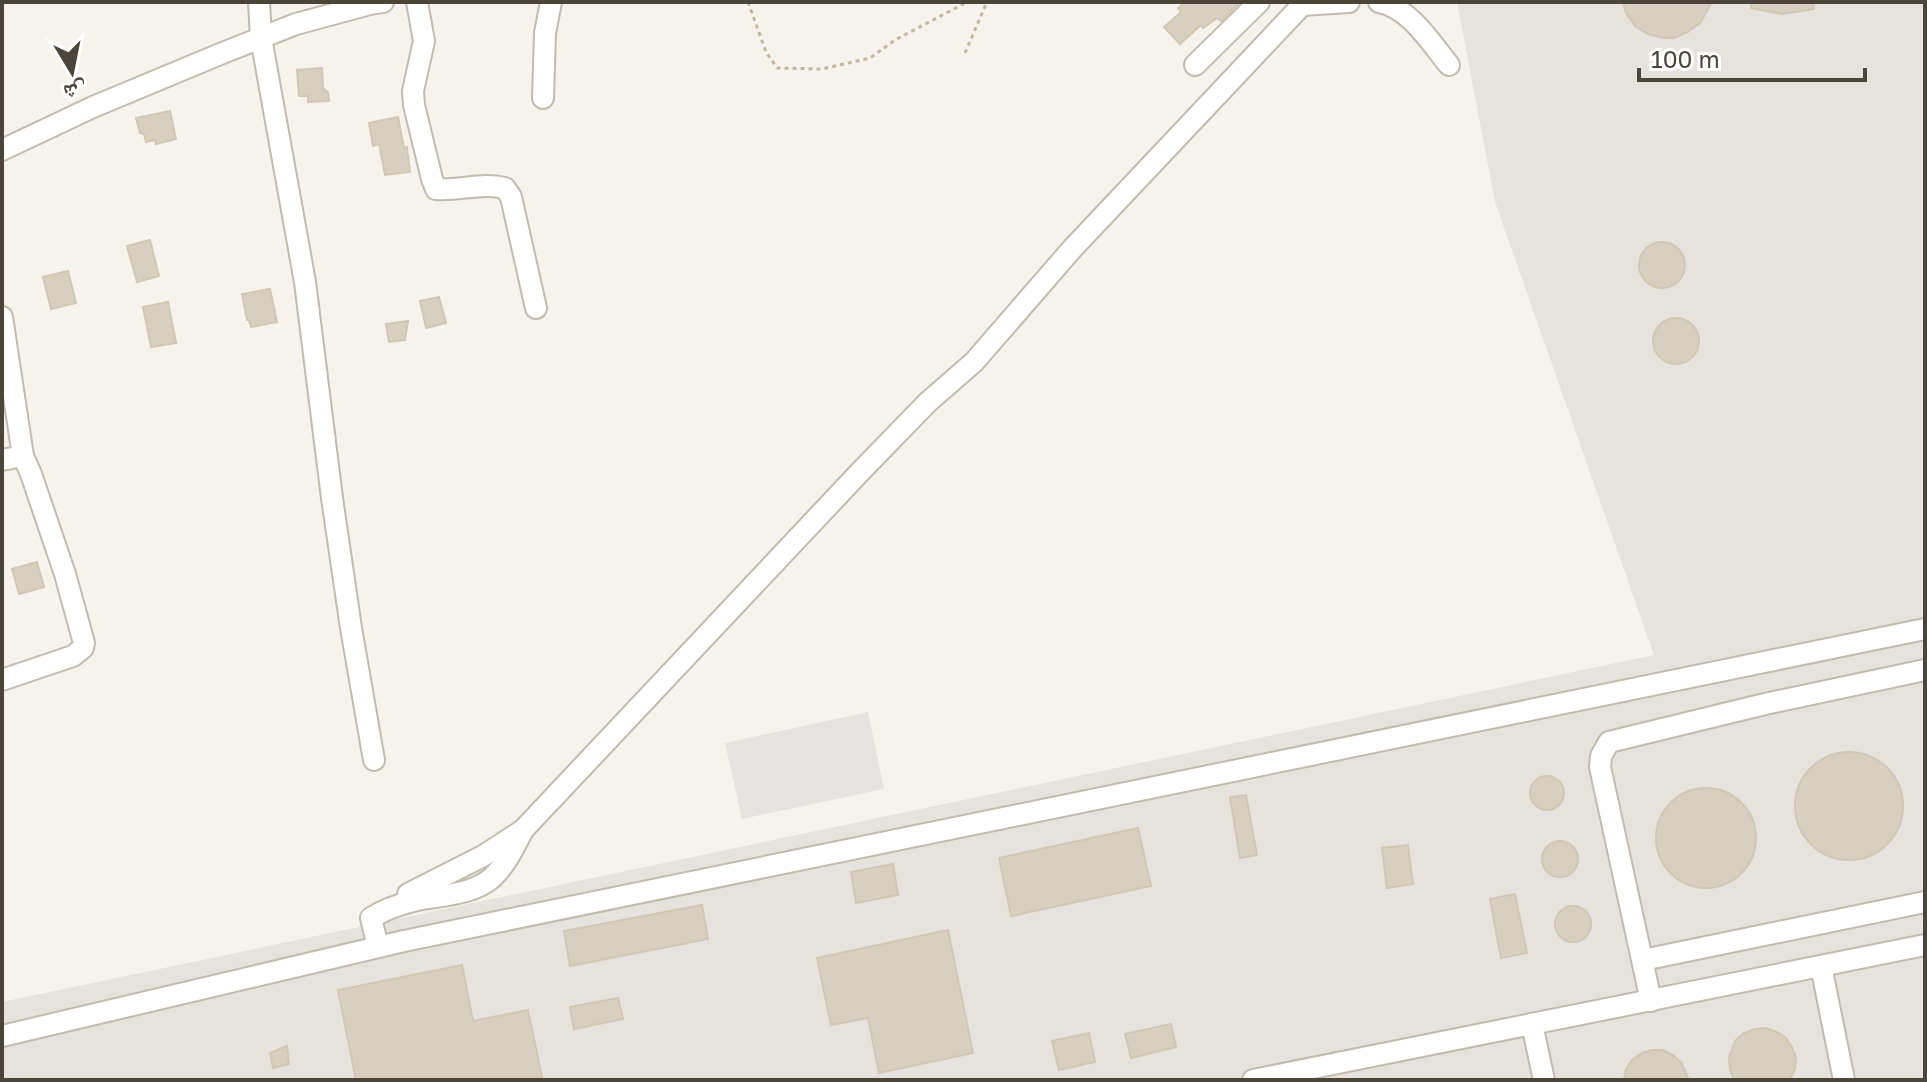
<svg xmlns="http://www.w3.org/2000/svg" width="1927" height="1082" font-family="'Golos Text','Noto Naskh Arabic',sans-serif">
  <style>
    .industrial { fill: #e6e2dd }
    .parking { fill: #e5e3e0 }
    .building { fill: #d8cfc1; stroke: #d3c7b4; stroke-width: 2 }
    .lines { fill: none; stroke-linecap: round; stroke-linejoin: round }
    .minor-casing { stroke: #c2bbae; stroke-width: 24 }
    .path { stroke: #c4b79f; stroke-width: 3; stroke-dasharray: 4 4; stroke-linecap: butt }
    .minor { stroke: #fff; stroke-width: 20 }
  </style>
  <rect width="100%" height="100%" fill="#f6f3ec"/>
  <!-- industrial -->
  <path class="industrial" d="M 1457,2 L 1925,2 L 1925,1080 L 2,1080 L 2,1002 L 1654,655 L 1495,202 Z"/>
  <!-- parking -->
  <path class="parking" d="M 868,712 L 884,789 L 742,819 L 725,743 Z"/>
  <!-- building -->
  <g class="building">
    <path d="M 1186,2 L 1240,2 L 1221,21 L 1217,18 L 1203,28 L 1201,25 L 1180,44 L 1164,27 L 1181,12 L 1178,8 Z"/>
    <path d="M 1623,2 L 1712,2 L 1700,23 L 1688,32 L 1674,38 L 1663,38 L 1648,34 L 1635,26 L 1626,13 Z"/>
    <path d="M 1751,2 L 1813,2 L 1814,9 L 1782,14 L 1751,8 Z"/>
    <path d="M 322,68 L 323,88 L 328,92 L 329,101 L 308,102 L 308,96 L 299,96 L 297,70 Z"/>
    <path d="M 170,111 L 176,139 L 156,144 L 155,140 L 146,142 L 144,134 L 140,133 L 136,118 Z"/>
    <path d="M 398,117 L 404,148 L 407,147 L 410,172 L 385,175 L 379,144 L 373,146 L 369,123 Z"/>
    <path d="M 150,240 L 159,276 L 137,282 L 127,246 Z"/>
    <circle cx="1662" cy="265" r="23"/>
    <path d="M 68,271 L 76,303 L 51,309 L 43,277 Z"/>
    <path d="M 270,289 L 277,322 L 251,327 L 249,320 L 247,320 L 242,294 Z"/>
    <path d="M 439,297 L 446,323 L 426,328 L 420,301 Z"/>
    <path d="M 168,302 L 176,343 L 151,347 L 143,307 Z"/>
    <circle cx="1676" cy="341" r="23"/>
    <path d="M 408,321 L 405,340 L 389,342 L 386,324 Z"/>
    <path d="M 37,562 L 44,587 L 19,594 L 12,569 Z"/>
    <circle cx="1849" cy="806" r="54"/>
    <circle cx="1547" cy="793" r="17"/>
    <circle cx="1706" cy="838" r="50"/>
    <path d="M 1246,795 L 1257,855 L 1240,858 L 1230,797 Z"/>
    <path d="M 1138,828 L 1151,886 L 1011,916 L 999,858 Z"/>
    <circle cx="1560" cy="859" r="18"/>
    <path d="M 1408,845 L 1413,884 L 1387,888 L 1382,848 Z"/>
    <path d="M 893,864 L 898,895 L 856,903 L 851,872 Z"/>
    <path d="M 1515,894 L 1527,953 L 1501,958 L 1490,899 Z"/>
    <path d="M 702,905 L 708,939 L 570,966 L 564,931 Z"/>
    <circle cx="1573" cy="924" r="18"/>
    <path d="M 948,930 L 973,1053 L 879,1073 L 868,1018 L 831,1025 L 817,958 Z"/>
    <path d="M 462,965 L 473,1021 L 528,1010 L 542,1077 L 529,1080 L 356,1080 L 338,990 Z"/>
    <path d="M 618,998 L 623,1019 L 574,1029 L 570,1007 Z"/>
    <path d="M 1171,1024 L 1176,1047 L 1131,1058 L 1125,1034 Z"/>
    <path d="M 1766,1028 L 1777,1032 L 1785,1037 L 1792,1047 L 1796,1058 L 1795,1069 L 1790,1080 L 1734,1080 L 1730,1069 L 1729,1058 L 1735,1041 L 1744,1033 L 1755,1029 Z"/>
    <path d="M 1089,1033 L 1095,1062 L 1059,1070 L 1052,1041 Z"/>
    <path d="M 287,1046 L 289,1064 L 273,1068 L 270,1053 Z"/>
    <path d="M 1652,1050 L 1663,1050 L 1673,1055 L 1681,1062 L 1689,1080 L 1624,1080 L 1626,1069 L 1632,1060 L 1642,1053 Z"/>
  </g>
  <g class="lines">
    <defs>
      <g id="minor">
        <path d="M 259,2 L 261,38 L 305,282 L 332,498 L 351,628 L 374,760"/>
        <path d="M 417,2 L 424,41 L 413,91 L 414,105 L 432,179 L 436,189 C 459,191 483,182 505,188 L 511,197 L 536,308"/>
        <path d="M 1379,2 C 1410,8 1431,43 1449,65"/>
        <path d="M 1302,5 L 1349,2"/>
        <path d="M 1195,65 L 1259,2"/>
        <path d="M 543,98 L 545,33 L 551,2"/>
        <path d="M 2,150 L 93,107 L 225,52 L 296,24 L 370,4 L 383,2"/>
        <path d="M 2,317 L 23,456 L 31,474 L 65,574 L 84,643 L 83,648 L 73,656 L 2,680"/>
        <path d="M 2,460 L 23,456"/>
        <path d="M 408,894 L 483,856 L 523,830"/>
        <path d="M 378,947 L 371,918 C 385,909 400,904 417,900 C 442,895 473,895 493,877 C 507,863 514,847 523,830 L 860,472 L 928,402 L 974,362 L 1072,249 L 1305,2"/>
        <path d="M 1643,960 L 1925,902"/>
        <path d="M 1821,966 L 1844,1080"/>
        <path d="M 1651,1001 L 1600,767 L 1601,756 L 1609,742 L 1765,704 L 1925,670"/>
        <path d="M 1532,1024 L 1544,1080"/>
        <path d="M 2,1036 L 404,941 L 1925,629"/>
        <path d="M 1253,1080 L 1925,945"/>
      </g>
    </defs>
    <!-- minor casing -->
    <use href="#minor" class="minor-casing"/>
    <!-- path -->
    <g class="path">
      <path d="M 748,2 L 766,52 L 777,68 L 822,69 L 870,58 L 895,40 L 967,2"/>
      <path d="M 965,53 L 987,2"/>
    </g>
    <!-- minor -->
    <use href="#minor" class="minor"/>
  </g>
  <!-- border -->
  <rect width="1927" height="1082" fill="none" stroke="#4b4439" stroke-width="8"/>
  <!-- north arrow -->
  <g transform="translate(72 72) rotate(170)" stroke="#ffffff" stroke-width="6" paint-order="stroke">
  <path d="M0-6L14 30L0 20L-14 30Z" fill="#4b4439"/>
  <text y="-12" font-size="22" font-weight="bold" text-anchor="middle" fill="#4b4439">ش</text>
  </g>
  <!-- scale -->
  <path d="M1639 68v12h226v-12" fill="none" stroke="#4b4439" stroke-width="4"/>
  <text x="1651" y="68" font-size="24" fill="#4b4439" stroke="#ffffff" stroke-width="6" paint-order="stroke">100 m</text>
</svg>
